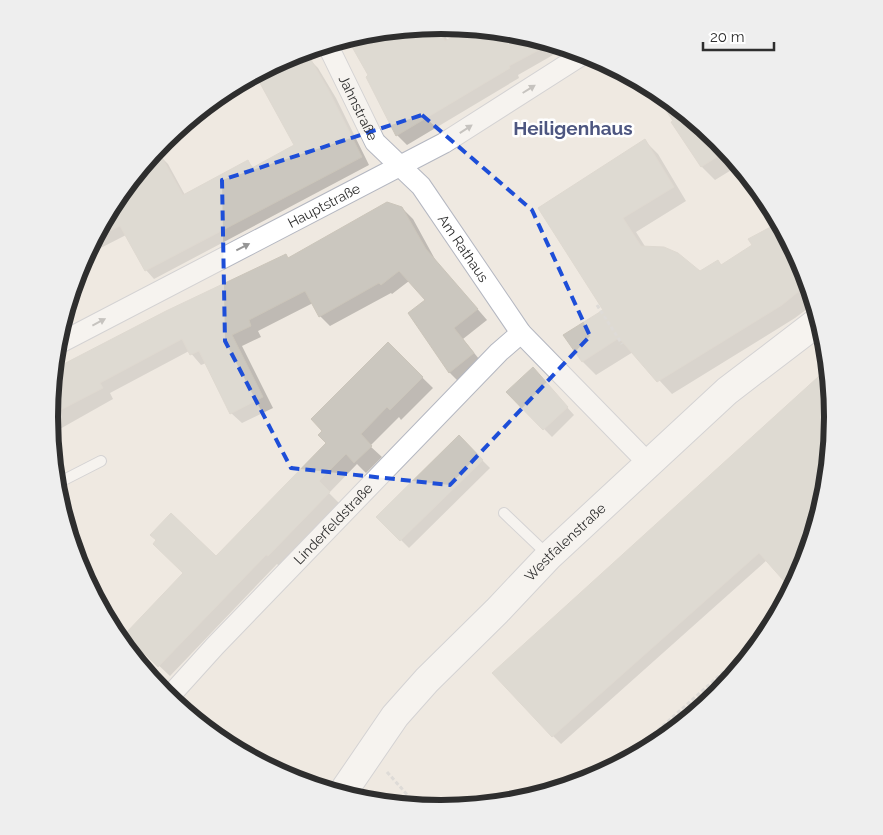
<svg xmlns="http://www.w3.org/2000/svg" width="883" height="835" font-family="Raleway,sans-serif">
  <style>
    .shadow { fill: #0003 }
    .building { fill: #cbc7bf; stroke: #cbc5ba }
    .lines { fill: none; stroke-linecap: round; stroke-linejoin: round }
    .lane-casing { stroke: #b4b7c1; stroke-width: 12 }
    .street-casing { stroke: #b4b7c1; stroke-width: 22 }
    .secondary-casing { stroke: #b4b7c1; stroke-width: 30 }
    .path { stroke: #c9c9c9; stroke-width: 3; stroke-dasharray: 4 2.5; stroke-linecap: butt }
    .lane { stroke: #fff; stroke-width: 10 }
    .street { stroke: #fff; stroke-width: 20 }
    .secondary { stroke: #fff; stroke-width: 28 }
    .oneway { fill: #969696 }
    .marked { fill: none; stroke: #1d4ed8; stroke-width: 4; stroke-dasharray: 10 6; stroke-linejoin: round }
    .labels { text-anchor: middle; stroke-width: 5; stroke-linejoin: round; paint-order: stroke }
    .street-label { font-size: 14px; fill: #2e2e2e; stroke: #fff }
    .district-label { font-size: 19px; font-weight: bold; fill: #4d5680; stroke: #fff }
    .rim { fill: none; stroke: #2e2e2e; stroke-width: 6 }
  </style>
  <rect width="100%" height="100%" fill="#efe9e1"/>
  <!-- shadow -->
  <g class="shadow">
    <path d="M 439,25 L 448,41 L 471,28 L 492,30 L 496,37 L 506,31 L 518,33 L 567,47 L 518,75 L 519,78 L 407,145 L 397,135 L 367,77 L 369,76 L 365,32 Z"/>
    <path d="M 297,53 L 304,65 L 310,60 L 318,68 L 336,98 L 369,165 L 154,279 L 146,270 L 126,235 L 85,256 L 115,199 L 144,164 L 160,156 L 168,164 L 185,195 L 248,162 L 254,168 L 296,146 L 255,74 Z"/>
    <path d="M 653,88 L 719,140 L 768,200 L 804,268 L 815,303 L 795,318 L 672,394 L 633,352 L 596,375 L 582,361 L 605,310 L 540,208 L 645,141 L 658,154 L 686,201 L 636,232 L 646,248 L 700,272 L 718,262 L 722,266 L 753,246 L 772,227 L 733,169 L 715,180 L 702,167 Z"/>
    <path d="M 402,208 L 413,219 L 436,261 L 487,320 L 463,339 L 483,364 L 460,383 L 450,373 L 410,314 L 427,300 L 409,281 L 392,294 L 391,293 L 330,326 L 320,316 L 313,303 L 258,331 L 261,337 L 242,346 L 273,408 L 242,423 L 231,413 L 206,363 L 201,365 L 189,351 L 110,393 L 113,399 L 51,434 L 49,417 L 54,371 L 167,312 Z"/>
    <path d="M 83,259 L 87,265 L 78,269 Z"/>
    <path d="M 388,344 L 433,388 L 401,420 L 399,417 L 370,446 L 382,457 L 366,473 L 357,464 L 329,493 L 340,504 L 279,566 L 277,564 L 170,676 L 137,645 L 216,557 L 328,443 Z"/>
    <path d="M 825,373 L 830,378 L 834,418 L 826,494 L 804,568 L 793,589 L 767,560 L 561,744 L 553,736 Z"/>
    <path d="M 540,377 L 574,415 L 552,437 L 508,392 Z"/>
    <path d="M 459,437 L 490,468 L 409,548 L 378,517 Z"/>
  </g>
  <!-- building -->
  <g class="building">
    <path d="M 436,25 L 445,41 L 469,28 L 518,33 L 552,43 L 509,66 L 510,68 L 396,136 L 366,77 L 368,75 L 347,38 L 365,32 Z"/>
    <path d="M 295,54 L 302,65 L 310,58 L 328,89 L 362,157 L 145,271 L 120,226 L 94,239 L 115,199 L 147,161 L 160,154 L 183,195 L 248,160 L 252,168 L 294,145 L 255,74 Z"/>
    <path d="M 655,89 L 719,140 L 728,150 L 701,167 L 671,122 L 673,121 L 653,91 Z"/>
    <path d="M 645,139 L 674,187 L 623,218 L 641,246 L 664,247 L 678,253 L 700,271 L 718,260 L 721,265 L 752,245 L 748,239 L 780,222 L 804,268 L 809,283 L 782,305 L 657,382 L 619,338 L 582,362 L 563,335 L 603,310 L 538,208 Z"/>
    <path d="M 387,202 L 402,207 L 426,249 L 478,309 L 454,328 L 474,353 L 449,373 L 408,313 L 425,300 L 399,271 L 381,285 L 379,283 L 319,317 L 305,291 L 249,320 L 251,326 L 232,335 L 263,397 L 230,414 L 199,351 L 190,355 L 182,339 L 100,383 L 103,388 L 49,416 L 54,369 L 166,311 L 286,254 L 288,258 Z"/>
    <path d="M 388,342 L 423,377 L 390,410 L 387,407 L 361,434 L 372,446 L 354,463 L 346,454 L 319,481 L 330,492 L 268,556 L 266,555 L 158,667 L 125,634 L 183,573 L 153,544 L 156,540 L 150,535 L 171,513 L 216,556 L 326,443 L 318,435 L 322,431 L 311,419 Z"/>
    <path d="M 533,367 L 568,407 L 543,430 L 506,392 Z"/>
    <path d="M 829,367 L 834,418 L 826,494 L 804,568 L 792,590 L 759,553 L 552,737 L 492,673 Z"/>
    <path d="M 459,435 L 483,460 L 400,541 L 376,517 Z"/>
  </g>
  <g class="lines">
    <defs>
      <g id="lane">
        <path d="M 56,484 L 101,461"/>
        <path d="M 504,513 L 548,555"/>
        <path d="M 349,783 L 369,803"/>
      </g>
      <g id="street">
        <path id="s1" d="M 327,44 L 375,142 L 421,186 L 521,333 L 648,463"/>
        <path id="s2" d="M 56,345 L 444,143 L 585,53"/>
        <path id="s3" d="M 168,698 L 215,646 L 499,352 L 521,333"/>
      </g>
      <g id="secondary">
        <path id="s4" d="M 341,795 L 395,716 L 427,680 L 497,611 L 549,556 L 727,391 L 820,320"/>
      </g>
    </defs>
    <!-- lane casing -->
    <use href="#lane" class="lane-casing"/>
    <!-- street casing -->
    <use href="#street" class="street-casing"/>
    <!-- secondary casing -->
    <use href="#secondary" class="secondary-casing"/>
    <!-- path -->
    <g class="path">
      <path d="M 597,305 L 622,344"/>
      <path d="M 619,765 L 747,651"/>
      <path d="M 387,772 L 419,808"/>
    </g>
    <!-- lane -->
    <use href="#lane" class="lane"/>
    <!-- street -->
    <use href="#street" class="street"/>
    <!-- secondary -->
    <use href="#secondary" class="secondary"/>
  </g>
  <!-- one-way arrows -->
  <defs><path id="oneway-solid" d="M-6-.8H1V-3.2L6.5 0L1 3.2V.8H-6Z" transform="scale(1.25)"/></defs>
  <g class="oneway">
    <use href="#oneway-solid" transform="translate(529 89) rotate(-32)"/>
    <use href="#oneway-solid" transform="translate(466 129) rotate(-33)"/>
    <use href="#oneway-solid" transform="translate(243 247) rotate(-27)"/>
    <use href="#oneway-solid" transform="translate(99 322) rotate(-28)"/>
  </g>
  <!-- marked area -->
  <path d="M0 0H883V835H0ZM 422,115 L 532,210 L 590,336 L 450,485 L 291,468 L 225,341 L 222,180 Z" fill="#efe9e1" fill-opacity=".55" fill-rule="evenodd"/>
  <path class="marked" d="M 422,115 L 532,210 L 590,336 L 450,485 L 291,468 L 225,341 L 222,180 Z"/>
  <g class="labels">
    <!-- street labels -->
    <g class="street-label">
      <text dy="5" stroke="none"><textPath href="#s1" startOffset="71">Jahnstraße</textPath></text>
      <text dy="5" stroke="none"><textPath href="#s2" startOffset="302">Hauptstraße</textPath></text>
      <text dy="5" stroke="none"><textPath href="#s1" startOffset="248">Am Rathaus</textPath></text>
      <text dy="5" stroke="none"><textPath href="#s3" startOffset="240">Linderfeldstraße</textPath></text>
      <text dy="5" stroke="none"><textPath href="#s4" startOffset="339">Westfalenstraße</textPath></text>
    </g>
    <!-- district labels -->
    <g class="district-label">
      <text x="573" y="135">Heiligenhaus</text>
    </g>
  </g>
  <!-- crop -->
  <path d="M0 0H883V835H0ZM58 417a383 383 0 1 1 766 0a383 383 0 1 1-766 0Z" fill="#eee" fill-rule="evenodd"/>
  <path class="rim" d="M58 417a383 383 0 1 1 766 0a383 383 0 1 1-766 0Z"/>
  <!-- scale -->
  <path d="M703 42v8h71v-8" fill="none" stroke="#2e2e2e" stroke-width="2.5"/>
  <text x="710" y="42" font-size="15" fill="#2e2e2e" stroke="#ffffff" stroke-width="4" paint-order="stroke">20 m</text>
</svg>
